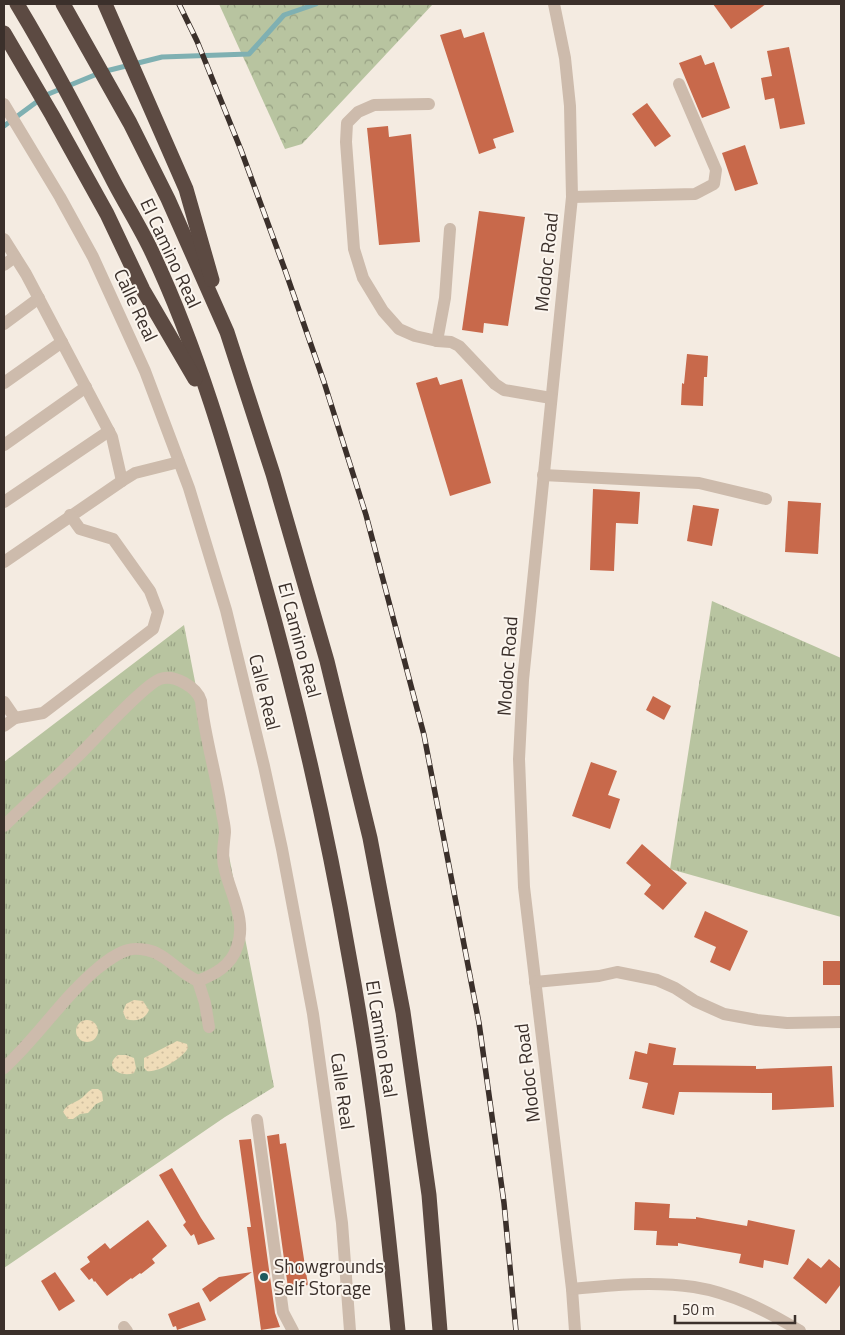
<svg xmlns="http://www.w3.org/2000/svg" width="845" height="1335" font-family="'Titillium Web',sans-serif">
  <style>
    .grass { fill: url(#grass-tufts) }
    .forest { fill: url(#forest-crowns) }
    .sand { fill: url(#sand-dots) }
    .lines { fill: none; stroke-linecap: round; stroke-linejoin: round }
    .stream { stroke: #7fb0b2; stroke-width: 5 }
    .building { fill: #c8694b }
    .minor { stroke: #cdbbac; stroke-width: 12 }
    .highway { stroke: #5c4a42; stroke-width: 15 }
    .rail-casing { stroke: #3b302b; stroke-width: 5.5 }
    .rail { stroke: #fbf5ee; stroke-width: 4; stroke-dasharray: 11; stroke-linecap: butt }
    .poi-dot { fill: #1f5a5e; stroke: #fbf5ee; stroke-width: 2 }
    .labels { text-anchor: middle; stroke-width: 4; stroke-linejoin: round; paint-order: stroke }
    .street-label { font-size: 19px; fill: #3b302b; stroke: #fbf5ee }
    .poi-label { font-size: 19px; fill: #3b302b; stroke: #fbf5ee; text-anchor: start }
  </style>
  <defs>
    <pattern id="grass-tufts" width="24" height="20" patternUnits="userSpaceOnUse" patternTransform="scale(1.25)"><rect width="24" height="20" fill="#b8c4a0"/><path d="M3 7l-1-3M5 7V3M7 7l1-3M15 17l-1-3M17 17v-4M19 17l1-3" fill="none" stroke="#97a083"/></pattern>
    <pattern id="forest-crowns" width="20" height="18" patternUnits="userSpaceOnUse" patternTransform="scale(1.25)"><rect width="20" height="18" fill="#b8c4a0"/><path d="M2 6a3 3 0 1 1 6 0M12 15a3 3 0 1 1 6 0" fill="none" stroke="#97a083"/></pattern>
    <pattern id="sand-dots" width="8" height="8" patternUnits="userSpaceOnUse" patternTransform="scale(1.25)"><rect width="8" height="8" fill="#efdcb8"/><path d="M2 2h.1M6 6h.1" fill="none" stroke="#cebd9e" stroke-width="1.8" stroke-linecap="round"/></pattern>
  </defs>
  <rect width="100%" height="100%" fill="#f4ebe1"/>
  <!-- grass -->
  <g class="grass">
    <path d="M 712,601 L 841,658 L 841,917 L 670,869 Z"/>
    <path d="M 184,625 L 274,1087 L 225,1117 L 4,1268 L 4,762 Z"/>
  </g>
  <!-- forest -->
  <path class="forest" d="M 219,4 L 433,4 L 302,144 L 285,149 Z"/>
  <!-- sand -->
  <g class="sand">
    <path d="M 134,1000 L 143,1001 L 149,1010 C 145,1020 135,1022 126,1019 L 123,1012 L 126,1004 Z"/>
    <circle cx="87" cy="1031" r="11"/>
    <path d="M 177,1041 L 187,1044 L 188,1048 C 183,1058 158,1073 147,1071 L 144,1068 L 144,1058 Z"/>
    <path d="M 118,1055 L 126,1055 L 134,1058 L 136,1068 L 134,1073 C 119,1078 103,1066 118,1055 Z"/>
    <path d="M 92,1089 L 98,1089 L 102,1092 L 103,1101 L 96,1104 L 88,1113 L 80,1114 L 73,1119 L 68,1119 L 63,1112 C 67,1104 72,1104 79,1100 C 84,1097 87,1092 92,1089 Z"/>
  </g>
  <g class="lines">
    <!-- stream -->
    <path class="stream" d="M 4,126 L 46,95 L 102,72 L 162,57 L 249,54 L 284,15 L 316,4"/>
  </g>
  <!-- building -->
  <g class="building">
    <path d="M 713,4 L 766,4 L 731,29 Z"/>
    <path d="M 461,29 L 464,38 L 484,32 L 514,132 L 493,139 L 496,148 L 479,154 L 440,35 Z"/>
    <path d="M 789,47 L 805,124 L 780,129 L 774,98 L 765,100 L 761,78 L 772,76 L 767,51 Z"/>
    <path d="M 701,55 L 705,65 L 714,62 L 730,108 L 702,118 L 679,63 Z"/>
    <path d="M 647,103 L 671,136 L 655,147 L 632,114 Z"/>
    <path d="M 388,126 L 389,137 L 411,134 L 420,242 L 379,245 L 367,128 Z"/>
    <path d="M 745,145 L 758,184 L 735,191 L 722,153 Z"/>
    <path d="M 479,211 L 525,217 L 508,326 L 484,323 L 483,333 L 462,330 Z"/>
    <path d="M 687,354 L 708,356 L 707,377 L 704,377 L 703,406 L 681,405 L 682,383 L 684,384 Z"/>
    <path d="M 437,377 L 440,385 L 462,379 L 491,483 L 450,496 L 416,383 Z"/>
    <path d="M 593,489 L 640,492 L 638,524 L 616,523 L 614,571 L 590,570 Z"/>
    <path d="M 788,501 L 821,503 L 818,554 L 785,552 Z"/>
    <path d="M 693,505 L 719,509 L 712,546 L 687,541 Z"/>
    <path d="M 653,696 L 671,706 L 664,720 L 646,710 Z"/>
    <path d="M 591,762 L 617,771 L 608,795 L 620,799 L 610,829 L 572,816 Z"/>
    <path d="M 642,844 L 687,883 L 663,910 L 644,894 L 651,885 L 626,863 Z"/>
    <path d="M 705,911 L 748,931 L 730,971 L 710,962 L 716,947 L 694,937 Z"/>
    <rect x="823" y="961" width="18" height="24"/>
    <path d="M 649,1043 L 676,1048 L 673,1065 L 756,1066 L 756,1069 L 832,1066 L 834,1107 L 772,1110 L 772,1093 L 679,1092 L 674,1115 L 642,1108 L 648,1083 L 629,1079 L 635,1051 L 647,1054 Z"/>
    <path d="M 279,1134 L 280,1144 L 286,1143 L 308,1285 L 299,1287 L 301,1293 L 289,1295 L 267,1136 Z"/>
    <path d="M 251,1139 L 275,1313 L 280,1327 L 261,1330 L 247,1227 L 251,1227 L 239,1140 Z"/>
    <path d="M 172,1168 L 201,1218 L 215,1239 L 198,1245 L 194,1234 L 191,1236 L 183,1225 L 186,1222 L 159,1175 Z"/>
    <path d="M 635,1202 L 670,1204 L 669,1218 L 696,1219 L 696,1217 L 747,1226 L 748,1220 L 795,1230 L 788,1265 L 764,1260 L 763,1268 L 739,1263 L 741,1254 L 678,1243 L 678,1246 L 656,1245 L 657,1231 L 634,1230 Z"/>
    <path d="M 148,1220 L 167,1246 L 152,1259 L 155,1263 L 141,1274 L 140,1273 L 132,1279 L 131,1278 L 107,1296 L 95,1281 L 94,1282 L 92,1278 L 89,1280 L 80,1269 L 90,1262 L 87,1257 L 105,1243 L 110,1249 Z"/>
    <path d="M 808,1258 L 821,1268 L 829,1259 L 841,1269 L 841,1284 L 826,1304 L 793,1278 Z"/>
    <path d="M 55,1272 L 75,1301 L 59,1311 L 41,1281 Z"/>
    <path d="M 252,1272 L 210,1302 L 202,1289 L 219,1277 Z"/>
    <path d="M 199,1302 L 206,1320 L 177,1330 L 176,1326 L 173,1327 L 168,1314 Z"/>
  </g>
  <g class="lines">
    <!-- minor -->
    <g class="minor">
      <path d="M 554,4 L 565,58 L 570,106 L 572,197 L 523,680 L 519,759 L 524,887 L 572,1289 L 575,1331"/>
      <path d="M 4,104 L 60,197 L 93,257 L 145,371 L 189,488 L 226,610 L 264,766 L 282,849 L 313,1014 L 342,1223 L 350,1331"/>
      <path d="M 429,104 L 374,105 L 358,112 L 347,123 L 346,142 L 354,249 L 363,278 L 383,311 L 399,329 L 415,336 L 437,341 L 451,342 L 459,346 L 495,384 L 504,390 L 551,398"/>
      <path d="M 572,197 L 695,194 L 714,184 L 716,170 L 679,84"/>
      <path d="M 4,239 L 26,274 L 112,437 L 122,481"/>
      <path d="M 4,265 L 15,257"/>
      <path d="M 4,324 L 39,298"/>
      <path d="M 437,341 L 445,298 L 450,229"/>
      <path d="M 4,383 L 62,342"/>
      <path d="M 4,445 L 86,387"/>
      <path d="M 543,475 L 699,483 L 766,499"/>
      <path d="M 4,502 L 109,431"/>
      <path d="M 4,562 L 122,481 L 135,473 L 179,462"/>
      <path d="M 4,702 L 15,718 L 4,726"/>
      <path d="M 15,718 L 43,713 L 153,629 L 158,612 L 150,591 L 113,539 L 80,529 L 70,515"/>
      <path d="M 4,826 C 29,801 56,778 82,752 C 97,737 144,685 160,679 C 174,674 197,687 201,701 C 205,739 217,776 222,813 C 223,819 225,826 225,832 C 224,845 221,857 225,870 C 231,895 247,921 237,947 C 231,966 215,974 198,981"/>
      <path d="M 535,982 L 599,976 L 617,972 L 657,980 L 675,988 L 695,1001 L 724,1014 L 757,1020 L 787,1023 L 841,1022"/>
      <path d="M 4,1068 C 38,1037 63,997 98,968 C 107,961 117,953 128,950 C 133,948 141,949 147,950 C 165,953 179,973 198,981 L 205,1003 L 209,1027"/>
      <path d="M 257,1120 L 283,1312 L 293,1331"/>
      <path d="M 572,1289 C 613,1285 654,1281 694,1287 C 732,1293 767,1311 800,1331"/>
      <path d="M 124,1327 L 127,1331"/>
    </g>
    <!-- highway -->
    <g class="highway">
      <path d="M 17,4 C 52,62 83,122 114,182 C 126,205 140,227 151,250 C 198,349 228,455 258,561 C 295,691 326,823 349,956 C 372,1080 386,1206 398,1331"/>
      <path d="M 63,4 L 130,123 L 168,199 L 227,332 L 273,474 L 327,661 L 370,838 L 403,1012 L 429,1195 L 440,1331"/>
      <path d="M 105,4 L 186,189 L 212,280"/>
      <path d="M 4,33 L 52,115 L 107,214 L 143,290 L 195,379"/>
    </g>
    <defs>
      <path id="rail" d="M 179,4 L 197,41 L 241,150 L 285,270 L 324,382 L 366,515 L 424,735 L 479,1023 L 504,1203 L 516,1331"/>
    </defs>
    <!-- rail casing -->
    <use href="#rail" class="rail-casing"/>
    <!-- rail -->
    <use href="#rail" class="rail"/>
  </g>
  <!-- markers -->
  <circle class="poi-dot" cx="264" cy="1277" r="5"/>
  <g class="labels">
    <!-- street labels -->
    <g class="street-label">
      <text transform="translate(171 253) rotate(65)" y="7">El Camino Real</text>
      <text transform="translate(546 262) rotate(-84)" y="7">Modoc Road</text>
      <text transform="translate(136 305) rotate(65)" y="7">Calle Real</text>
      <text transform="translate(300 640) rotate(75)" y="7">El Camino Real</text>
      <text transform="translate(507 666) rotate(-86)" y="7">Modoc Road</text>
      <text transform="translate(265 692) rotate(76)" y="7">Calle Real</text>
      <text transform="translate(382 1039) rotate(81)" y="7">El Camino Real</text>
      <text transform="translate(527 1073) rotate(-97)" y="7">Modoc Road</text>
      <text transform="translate(343 1091) rotate(82)" y="7">Calle Real</text>
    </g>
    <!-- poi labels -->
    <g class="poi-label">
      <text x="274" y="1273">Showgrounds<tspan x="274" dy="22">Self Storage</tspan></text>
    </g>
  </g>
  <!-- border -->
  <rect width="845" height="1335" fill="none" stroke="#3b302b" stroke-width="10"/>
  <!-- scale -->
  <path d="M675 1315v8h120v-8" fill="none" stroke="#3b302b" stroke-width="2.5"/>
  <text x="682" y="1315" font-size="15" fill="#3b302b" stroke="#fbf5ee" stroke-width="4" paint-order="stroke">50 m</text>
</svg>
